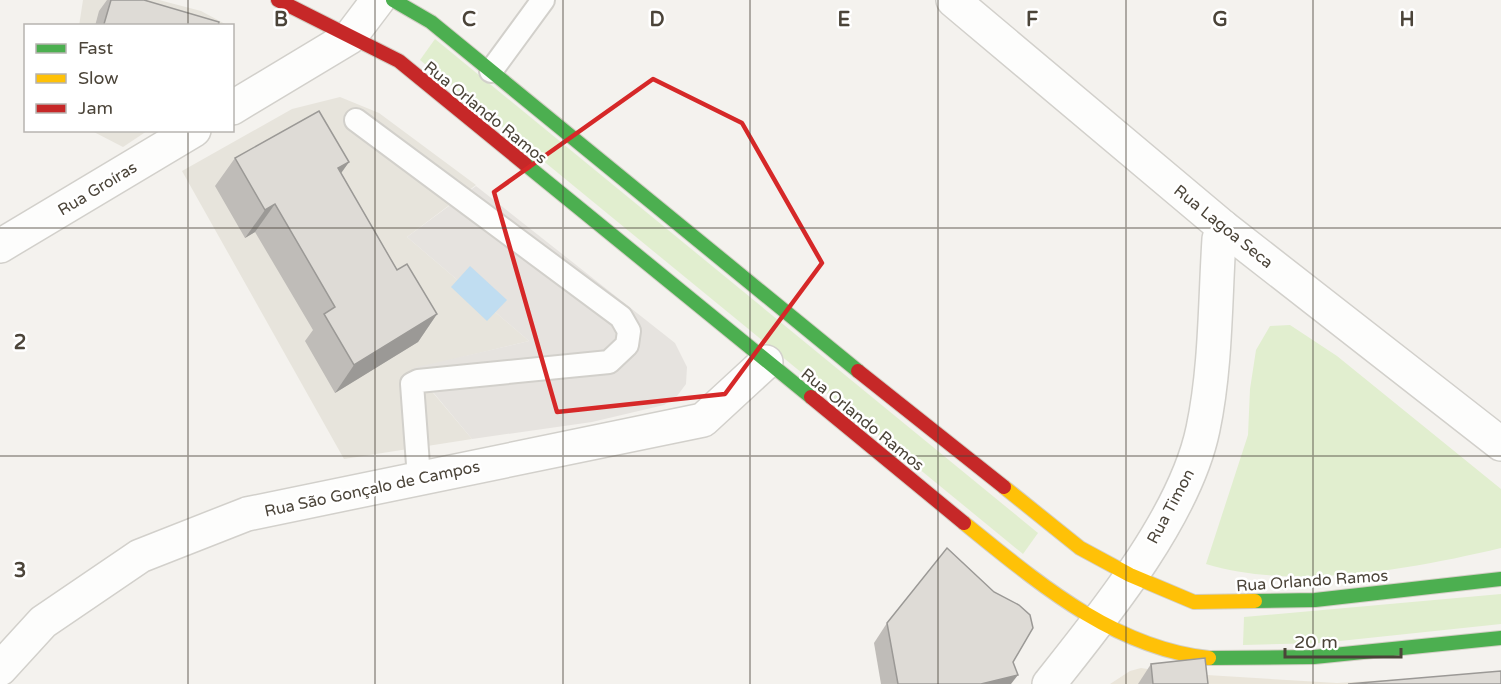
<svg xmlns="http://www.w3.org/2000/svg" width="1501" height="684" font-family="'Varela Round',sans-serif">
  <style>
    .residential { fill: #e7e4dc }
    .education { fill: #eae5da }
    .green { fill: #e1eecf }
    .parking { fill: #e6e3df }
    .water { fill: #c0ddf1 }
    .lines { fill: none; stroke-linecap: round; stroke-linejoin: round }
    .lane-casing { stroke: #d2d0cb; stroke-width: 26 }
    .street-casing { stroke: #d2d0cb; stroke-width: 36 }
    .fast-casing { stroke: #d3cfc5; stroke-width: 16 }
    .slow-casing { stroke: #d3cfc5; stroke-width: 16 }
    .jam-casing { stroke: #d3cfc5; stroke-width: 16 }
    .lane { stroke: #fdfdfc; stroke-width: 22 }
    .street { stroke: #fdfdfc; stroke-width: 33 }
    .fast { stroke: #4caf50; stroke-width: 14 }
    .slow { stroke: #ffc107; stroke-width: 14 }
    .jam { stroke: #c62828; stroke-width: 14 }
    .wall { fill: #bfbcb8 }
    .shaded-wall { fill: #9b9996 }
    .building { fill: #dedbd6; stroke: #9b9996; stroke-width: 1.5 }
    .marked { fill: none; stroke: #d62828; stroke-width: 4.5; stroke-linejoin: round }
    .grid { fill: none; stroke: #4b4439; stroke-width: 1.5; stroke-opacity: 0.55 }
    .labels { text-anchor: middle; stroke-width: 5; stroke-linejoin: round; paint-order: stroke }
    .street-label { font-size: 16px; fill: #4b4439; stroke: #fff }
    .grid-label { font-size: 20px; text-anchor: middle; font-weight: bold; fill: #4b4439; stroke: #fff; stroke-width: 5; stroke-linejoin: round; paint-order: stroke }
  </style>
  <rect width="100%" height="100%" fill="#f4f2ee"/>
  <!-- residential -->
  <g class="residential">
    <path d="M 83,0 L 159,0 L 201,11 L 227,25 L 79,26 Z"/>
    <path d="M 340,97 L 379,113 L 476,185 L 407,237 L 529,341 L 413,369 L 472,439 L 344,459 L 182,171 L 292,109 Z"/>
    <path d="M 92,131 L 147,130 L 147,131 L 123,147 Z"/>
  </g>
  <!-- education -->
  <path class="education" d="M 1141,668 L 1174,673 L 1337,683 L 1501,673 L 1501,684 L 1110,684 L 1130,671 Z"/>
  <!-- green -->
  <g class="green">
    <path d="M 435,39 L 1038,533 L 1023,554 L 420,60 Z"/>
    <path d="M 1290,325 L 1337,356 L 1501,489 L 1501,548 C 1412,569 1294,591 1206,564 L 1248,435 L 1250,389 L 1256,350 L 1270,326 Z"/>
    <path d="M 1501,594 L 1501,624 L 1321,643 L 1243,645 L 1244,617 Z"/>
  </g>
  <!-- parking -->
  <path class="parking" d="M 476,186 L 675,343 L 687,367 L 686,384 L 677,396 L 664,405 L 592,422 L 472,439 L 413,368 L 529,341 L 407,237 Z"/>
  <!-- water -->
  <path class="water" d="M 470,266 L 507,300 L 487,321 L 451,287 Z"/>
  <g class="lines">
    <defs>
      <g id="lane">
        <path d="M 491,71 L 543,0"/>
        <path d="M 356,120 L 621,317 L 629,331 L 627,345 L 609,362 L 418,381 L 412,384 L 419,478"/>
      </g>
      <g id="street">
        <path d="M 953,0 L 1223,227 L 1501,444"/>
        <path d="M 232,108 L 350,37 L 378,0"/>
        <path d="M 0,246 L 194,130"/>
        <path d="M 0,669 L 43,622 L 140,556 L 247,514 L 703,420 L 766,362"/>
        <path d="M 1049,684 C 1104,615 1185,516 1203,429 C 1216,367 1215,302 1219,239 L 1223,227"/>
      </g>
      <g id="fast">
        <path d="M 393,0 L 431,22 L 858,371"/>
        <path d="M 525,164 L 811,397"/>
        <path d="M 1255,601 L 1315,600 L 1501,579"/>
        <path d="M 1209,658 L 1314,657 L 1501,638"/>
      </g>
      <g id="slow">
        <path d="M 1004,487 L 1080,548 L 1130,575 L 1194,602 L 1255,601"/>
        <path d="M 964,523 C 1036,581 1113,648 1209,658"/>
      </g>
      <g id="jam">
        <path d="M 278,0 L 399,61 L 525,164"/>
        <path d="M 858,371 L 1004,487"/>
        <path d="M 811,397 L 964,523"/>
      </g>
    </defs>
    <!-- lane casing -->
    <use href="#lane" class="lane-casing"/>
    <!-- street casing -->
    <use href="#street" class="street-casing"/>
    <!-- fast casing -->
    <use href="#fast" class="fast-casing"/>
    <!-- slow casing -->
    <use href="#slow" class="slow-casing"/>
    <!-- jam casing -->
    <use href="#jam" class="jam-casing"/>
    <!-- lane -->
    <use href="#lane" class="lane"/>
    <!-- street -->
    <use href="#street" class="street"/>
    <!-- fast -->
    <use href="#fast" class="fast"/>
    <!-- slow -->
    <use href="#slow" class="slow"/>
    <!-- jam -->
    <use href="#jam" class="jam"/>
  </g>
  <!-- wall -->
  <g class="wall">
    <path d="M 107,0 L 144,0 L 218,26 L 95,26 L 99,11 Z"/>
    <path d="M 235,158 L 349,162 L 341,173 L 397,270 L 437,314 L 418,342 L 335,393 L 305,341 L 313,330 L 255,232 L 245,238 L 215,186 Z"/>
    <path d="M 887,623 L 1013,662 L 1011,684 L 881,684 L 874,643 Z"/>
    <path d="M 1151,664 L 1208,684 L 1138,684 Z"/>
  </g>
  <!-- shaded-wall -->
  <g class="shaded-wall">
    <path d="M 349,162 L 329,190 L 338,168 Z"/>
    <path d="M 275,204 L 255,232 L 245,238 L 265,210 Z"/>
    <path d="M 437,314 L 418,342 L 335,393 L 354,365 Z"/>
    <path d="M 1018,675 L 1011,684 L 981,684 Z"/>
  </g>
  <!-- building -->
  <g class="building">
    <path d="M 111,0 L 144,0 L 219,22 L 218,26 L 106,26 L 104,24 Z"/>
    <path d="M 319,111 L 349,162 L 338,168 L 397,270 L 407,264 L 437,314 L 354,365 L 324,314 L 335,307 L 275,204 L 265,210 L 235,158 Z"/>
    <path d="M 947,548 L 994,592 L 1019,605 L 1030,615 L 1033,628 L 1013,662 L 1018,675 L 981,684 L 898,684 L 887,623 Z"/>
    <path d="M 1205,658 L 1208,684 L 1153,684 L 1151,664 Z"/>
    <path d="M 1501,671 L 1501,684 L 1348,684 Z"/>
  </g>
  <!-- marked area -->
  <path class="marked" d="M 653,79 L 742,123 L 822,263 L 725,394 L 557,412 L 494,192 Z"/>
  <!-- grid -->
  <path class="grid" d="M 188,0 L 188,26M 375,0 L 375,684M 563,0 L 563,684M 750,0 L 750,684M 938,0 L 938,684M 1126,0 L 1126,684M 1313,0 L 1313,684M 188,130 L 188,684M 0,228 L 1501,228M 0,456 L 1501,456"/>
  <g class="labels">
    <!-- street labels -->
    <g class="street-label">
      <text transform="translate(486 112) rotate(39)" y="6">Rua Orlando Ramos</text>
      <text transform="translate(97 188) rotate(-31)" y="6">Rua Groíras</text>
      <text transform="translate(1224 226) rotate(39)" y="6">Rua Lagoa Seca</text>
      <text transform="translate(863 419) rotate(39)" y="6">Rua Orlando Ramos</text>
      <text transform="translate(372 488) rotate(-12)" y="6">Rua São Gonçalo de Campos</text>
      <text transform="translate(1170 506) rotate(-62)" y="6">Rua Timon</text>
      <text transform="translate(1312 580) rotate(-4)" y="6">Rua Orlando Ramos</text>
    </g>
  </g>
  <g class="grid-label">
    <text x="281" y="26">B</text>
    <text x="469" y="26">C</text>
    <text x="657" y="26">D</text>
    <text x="844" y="26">E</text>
    <text x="1032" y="26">F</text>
    <text x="1220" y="26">G</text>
    <text x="1407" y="26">H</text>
    <text x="20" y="349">2</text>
    <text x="20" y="577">3</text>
  </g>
  <!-- legend -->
  <rect x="24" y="24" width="210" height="108" fill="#ffffff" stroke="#b7b4b0" stroke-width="1.5"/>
  <rect x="36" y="44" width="30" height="9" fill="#4caf50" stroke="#b7b4b0" stroke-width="1.5"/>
  <text x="78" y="54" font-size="18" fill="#4b4439">Fast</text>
  <rect x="36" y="74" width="30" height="9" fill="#ffc107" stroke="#b7b4b0" stroke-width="1.5"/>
  <text x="78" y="84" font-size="18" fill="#4b4439">Slow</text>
  <rect x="36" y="104" width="30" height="9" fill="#c62828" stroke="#b7b4b0" stroke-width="1.5"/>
  <text x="78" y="114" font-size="18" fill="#4b4439">Jam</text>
  <!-- scale -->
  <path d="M1285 648v9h116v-9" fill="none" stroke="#4b4439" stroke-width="3"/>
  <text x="1294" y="648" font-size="18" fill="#4b4439" stroke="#ffffff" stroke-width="4.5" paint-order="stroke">20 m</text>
</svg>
